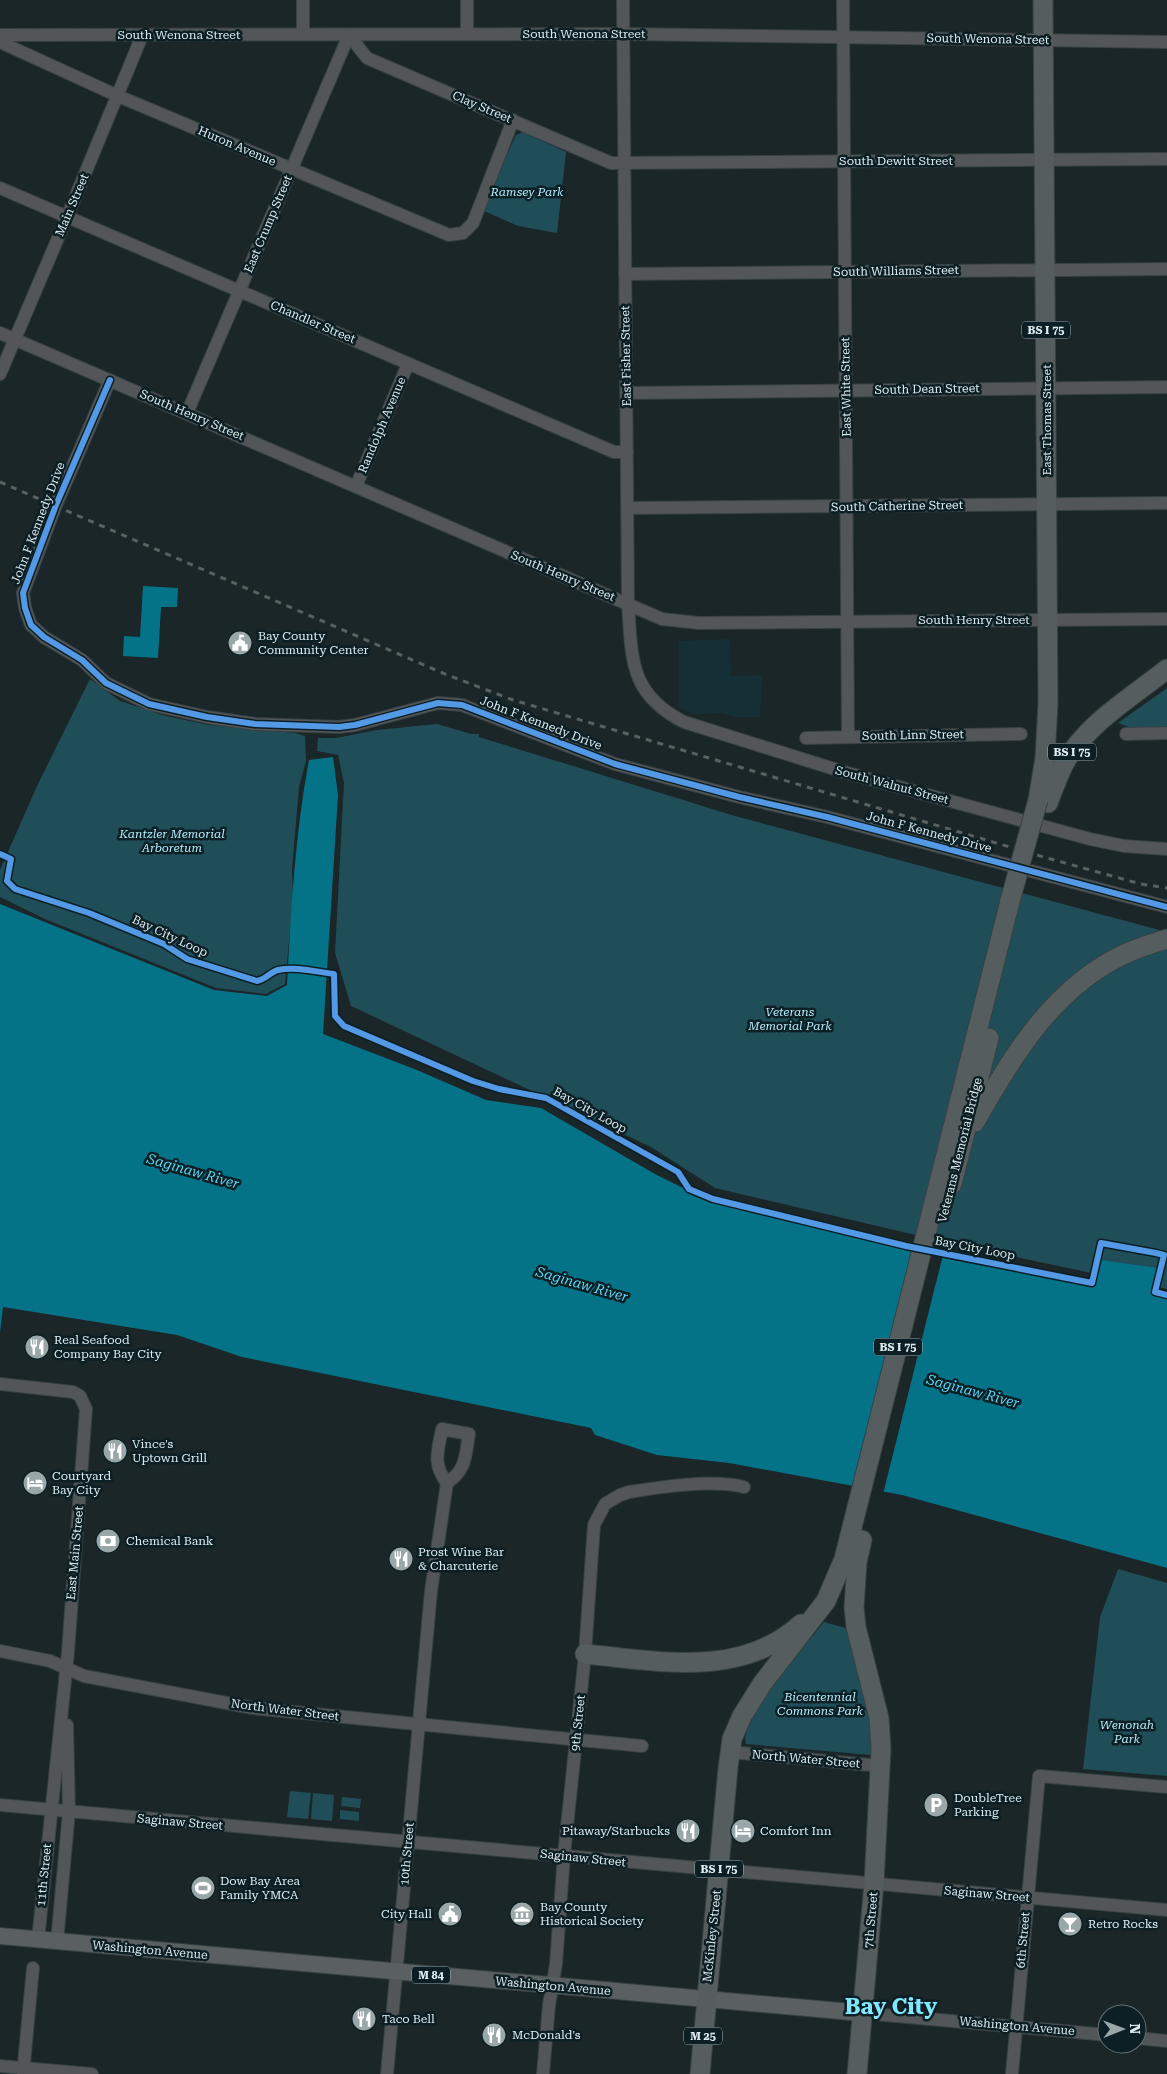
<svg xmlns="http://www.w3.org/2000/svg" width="1167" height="2074" font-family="'Roboto Serif',serif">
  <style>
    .built { fill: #143036 }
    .green { fill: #204e58 }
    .water { fill: #047388 }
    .pier { fill: #1b2628 }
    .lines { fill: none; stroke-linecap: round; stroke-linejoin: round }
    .minor-casing { stroke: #374143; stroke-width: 14 }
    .major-casing { stroke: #374143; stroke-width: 18 }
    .highway-casing { stroke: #374143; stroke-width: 21 }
    .minor { stroke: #525658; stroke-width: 12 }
    .major { stroke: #5a6061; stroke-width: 16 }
    .highway { stroke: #565d5f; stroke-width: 19 }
    .rail { stroke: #596061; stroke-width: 3; stroke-dasharray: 6 6; stroke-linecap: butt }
    .highway-bridge-casing { stroke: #374143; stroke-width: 21; stroke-linecap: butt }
    .highway-bridge { stroke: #565d5f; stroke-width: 19 }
    .cycleway-casing { stroke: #0b1f24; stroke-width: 9 }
    .cycleway { stroke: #5399e6; stroke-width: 6 }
    .labels { text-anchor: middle; stroke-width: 5; stroke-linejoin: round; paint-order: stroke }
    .shield { fill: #0b1f24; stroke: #9faeb2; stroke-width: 1 }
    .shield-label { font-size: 11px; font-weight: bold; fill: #dfecef }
    .street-label { font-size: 12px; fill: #dfecef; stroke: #0b1f24 }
    .park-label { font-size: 12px; font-style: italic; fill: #b4ebfa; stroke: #0b1f24 }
    .poi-label { font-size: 12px; fill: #dfecef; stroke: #0b1f24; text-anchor: start }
    .water-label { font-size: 14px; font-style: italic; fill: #55d6f3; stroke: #0b1f24 }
    .town-label { font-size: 22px; font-weight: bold; fill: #81e6fe; stroke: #0b1f24 }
  </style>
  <rect width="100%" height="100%" fill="#1b2628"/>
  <!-- built -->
  <path class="built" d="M 730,639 L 731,676 L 762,675 L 760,717 L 736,717 L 721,713 L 692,714 L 679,707 L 679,641 Z"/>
  <!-- green -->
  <g class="green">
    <path d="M 523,132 L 566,152 L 557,233 L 518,226 L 482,210 L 516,135 Z"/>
    <path d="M 90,679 L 120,701 L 166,716 L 209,725 L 295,733 L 305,736 L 306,761 L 299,787 L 292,869 L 293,897 L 285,984 L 266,994 L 216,988 L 45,919 L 0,897 L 0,870 L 37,786 Z"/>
    <path d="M 1167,688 L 1167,727 L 1131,728 L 1118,723 Z"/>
    <path d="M 437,724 L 471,734 L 479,734 L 479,737 L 735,816 L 1167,932 L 1167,1289 L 954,1244 L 715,1188 L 651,1147 L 351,1006 L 335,953 L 344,783 L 338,755 L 317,751 L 318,738 L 336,738 L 377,730 Z"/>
    <path d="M 1118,1569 L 1167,1583 L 1167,1776 L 1083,1769 L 1100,1617 Z"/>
    <path d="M 824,1622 L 849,1629 L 878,1750 L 871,1755 L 746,1744 C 737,1722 809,1641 824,1622 Z"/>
    <path d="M 290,1791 L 311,1793 L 308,1819 L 287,1817 Z"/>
    <path d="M 313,1793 L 334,1795 L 332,1821 L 311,1819 Z"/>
    <path d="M 342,1797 L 361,1799 L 360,1808 L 341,1806 Z"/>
    <path d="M 340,1810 L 359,1812 L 359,1821 L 340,1819 Z"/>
  </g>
  <!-- water -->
  <g class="water">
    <path d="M 143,586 L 178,588 L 177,607 L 161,607 L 158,658 L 123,656 L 124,636 L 140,637 Z"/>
    <path d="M 333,757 L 338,795 L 323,1034 L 417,1070 L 486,1100 L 541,1108 L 655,1174 L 711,1202 L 902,1249 L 969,1263 L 1093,1285 L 1100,1260 L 1158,1268 L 1153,1294 L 1167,1297 L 1167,1568 L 902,1495 L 729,1463 L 657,1455 L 595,1435 L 591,1428 L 242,1357 L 177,1335 L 3,1307 L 0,1333 L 0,904 L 214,990 L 267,996 L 287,985 C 291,910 295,834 309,760 Z"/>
  </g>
  <!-- pier -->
  <path class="pier" d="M 915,1249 L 943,1255 L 883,1494 L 854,1489 Z"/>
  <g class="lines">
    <defs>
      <g id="minor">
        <path d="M 303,0 L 303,34"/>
        <path d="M 467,0 L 467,34"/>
        <path d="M 623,0 L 628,604 C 632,659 629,694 684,722 L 844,772 L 1090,839 L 1124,846 L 1167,849"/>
        <path d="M 843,0 L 848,736"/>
        <path d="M 0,35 L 624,34 L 1167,42"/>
        <path d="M 349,35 L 367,58 L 611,163 L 1167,159"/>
        <path d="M 0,42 L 118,96 L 449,235 L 463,233 L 473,223 L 513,120"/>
        <path d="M 0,188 L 614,452 L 627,452"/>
        <path d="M 625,274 L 1167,269"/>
        <path d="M 0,333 L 662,619 L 699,623 L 1167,619"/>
        <path d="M 0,374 L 67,217 L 142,36"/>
        <path d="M 110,380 L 56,505 L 23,593 L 25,608 L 31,625 L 44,637 L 82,660 L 106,683 L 149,704 L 207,717 L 255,724 L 339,727 L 355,725 L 438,703 L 462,705 L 615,764 L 739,797 L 827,817 L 1167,907"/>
        <path d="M 627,393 L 1167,387"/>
        <path d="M 187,413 L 349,35"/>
        <path d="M 356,486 L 408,364"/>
        <path d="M 628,508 L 1167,503"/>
        <path d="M 1126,734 L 1167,733"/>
        <path d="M 806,738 L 1021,734"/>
        <path d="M 0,1384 L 73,1392 L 80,1396 L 86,1409 L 68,1652 L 38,1940"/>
        <path d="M 0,1651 L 50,1661 L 84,1676 L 253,1708 L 642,1746"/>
        <path d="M 730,1752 L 881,1766"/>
        <path d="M 0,1805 L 1167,1910"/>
        <path d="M 57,1942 L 69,1811 L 67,1725"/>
        <path d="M 863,2013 L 1107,2035"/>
        <path d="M 1137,2038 L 1167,2041"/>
        <path d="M 0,2066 L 92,2074"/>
        <path d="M 23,2074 L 33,1968"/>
        <path d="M 387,2074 L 431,1591 L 447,1483 C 467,1469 465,1456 469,1434 L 442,1429 C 438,1451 432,1464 447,1483"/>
        <path d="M 543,2074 L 549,2005 L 556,1964 L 564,1855 L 585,1654 L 594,1525 L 605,1504 L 620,1495 L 629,1492 C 661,1487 712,1479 744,1487"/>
        <path d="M 1012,2074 L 1039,1776 L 1167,1787"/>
      </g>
      <path id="major" d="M 0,1936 L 863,2013"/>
      <g id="highway">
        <path d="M 1038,800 L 1045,758 L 1048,703 L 1043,0"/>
        <path d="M 1048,803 C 1053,790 1058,776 1064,764 C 1087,723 1132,697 1167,669"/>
        <path d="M 975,1122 C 1012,1056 1055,985 1127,953 C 1140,947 1154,943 1167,939"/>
        <path d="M 952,1184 L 989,1038"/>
        <path d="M 585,1654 C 659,1661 740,1679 801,1624"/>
        <path d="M 700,2074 L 728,1768 L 732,1739 L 742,1716 L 762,1684 L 826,1601 L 844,1559 L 1010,901"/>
        <path d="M 857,2074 L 874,1883 L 881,1749 L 879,1718 L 856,1627 L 854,1607 L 857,1562 L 862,1540"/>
      </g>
    </defs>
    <!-- minor casing -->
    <use href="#minor" class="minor-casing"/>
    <!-- major casing -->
    <use href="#major" class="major-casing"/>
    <!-- highway casing -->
    <use href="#highway" class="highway-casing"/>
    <!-- minor -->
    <use href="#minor" class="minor"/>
    <!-- major -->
    <use href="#major" class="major"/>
    <!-- highway -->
    <use href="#highway" class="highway"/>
    <!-- rail -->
    <path class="rail" d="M 0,482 L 445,674 L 513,700 L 1047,858 L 1141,884 L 1167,888"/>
    <defs>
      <path id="highway-bridge" d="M 1010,901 L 1038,800"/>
    </defs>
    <!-- highway-bridge casing -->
    <use href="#highway-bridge" class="highway-bridge-casing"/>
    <!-- highway-bridge -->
    <use href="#highway-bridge" class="highway-bridge"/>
    <defs>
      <g id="cycleway">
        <path d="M 110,380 L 56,505 L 23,593 L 25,608 L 31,625 L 44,637 L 82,660 L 106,683 L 149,704 L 207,717 L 255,724 L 339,727 L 355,725 L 438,703 L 462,705 L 615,764 L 739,797 L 827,817 L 1167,907"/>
        <path d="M 0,854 L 11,859 L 7,881 L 15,889 L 89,913 L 164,944 L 187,959 L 257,981 C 267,979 270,972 278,970 C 295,966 317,972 334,974 L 335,1016 L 344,1026 L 473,1081 L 499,1089 L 546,1098 L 678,1172 L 689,1189 L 713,1199 L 906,1246 L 1092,1283 L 1101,1243 L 1156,1253 L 1164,1255 L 1155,1292 L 1167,1295"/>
      </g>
    </defs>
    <!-- cycleway casing -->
    <use href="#cycleway" class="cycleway-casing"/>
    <!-- cycleway -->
    <use href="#cycleway" class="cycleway"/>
  </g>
  <!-- icons -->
  <defs>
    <symbol id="civic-disc" viewBox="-11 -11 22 22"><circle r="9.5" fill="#9aa7a9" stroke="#0b1f24"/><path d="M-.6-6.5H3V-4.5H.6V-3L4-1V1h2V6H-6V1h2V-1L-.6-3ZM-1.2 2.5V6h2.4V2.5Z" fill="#fff"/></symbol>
    <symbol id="restaurant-disc" viewBox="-11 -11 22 22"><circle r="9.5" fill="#9aa7a9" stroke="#0b1f24"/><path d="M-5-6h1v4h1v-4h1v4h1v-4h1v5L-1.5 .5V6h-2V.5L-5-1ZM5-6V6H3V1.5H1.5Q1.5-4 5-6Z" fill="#fff"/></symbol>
    <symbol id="hotel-disc" viewBox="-11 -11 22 22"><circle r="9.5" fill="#9aa7a9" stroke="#0b1f24"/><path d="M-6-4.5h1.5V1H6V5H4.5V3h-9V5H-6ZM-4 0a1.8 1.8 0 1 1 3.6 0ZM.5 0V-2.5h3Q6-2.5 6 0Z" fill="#fff"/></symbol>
    <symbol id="bank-disc" viewBox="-11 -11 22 22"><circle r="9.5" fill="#9aa7a9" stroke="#0b1f24"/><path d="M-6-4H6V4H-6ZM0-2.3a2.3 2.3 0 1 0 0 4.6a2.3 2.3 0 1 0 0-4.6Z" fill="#fff"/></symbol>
    <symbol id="parking-disc" viewBox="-11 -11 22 22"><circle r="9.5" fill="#9aa7a9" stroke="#0b1f24"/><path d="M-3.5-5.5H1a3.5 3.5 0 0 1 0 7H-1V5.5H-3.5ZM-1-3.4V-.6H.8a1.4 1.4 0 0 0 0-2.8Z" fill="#fff"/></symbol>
    <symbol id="stadium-disc" viewBox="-11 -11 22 22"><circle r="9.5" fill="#9aa7a9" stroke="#0b1f24"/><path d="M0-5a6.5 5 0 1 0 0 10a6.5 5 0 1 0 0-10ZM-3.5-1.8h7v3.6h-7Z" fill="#fff"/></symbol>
    <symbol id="museum-disc" viewBox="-11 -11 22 22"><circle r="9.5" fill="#9aa7a9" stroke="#0b1f24"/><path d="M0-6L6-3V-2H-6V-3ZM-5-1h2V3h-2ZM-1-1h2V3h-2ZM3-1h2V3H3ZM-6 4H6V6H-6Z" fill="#fff"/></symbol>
    <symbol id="bar-disc" viewBox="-11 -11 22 22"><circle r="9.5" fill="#9aa7a9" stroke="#0b1f24"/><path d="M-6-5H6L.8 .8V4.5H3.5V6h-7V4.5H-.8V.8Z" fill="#fff"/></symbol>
  </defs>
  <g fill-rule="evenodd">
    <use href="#civic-disc" x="226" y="629" width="28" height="28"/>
    <use href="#restaurant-disc" x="23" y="1333" width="28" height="28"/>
    <use href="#restaurant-disc" x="101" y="1437" width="28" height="28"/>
    <use href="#hotel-disc" x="21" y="1469" width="28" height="28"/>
    <use href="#bank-disc" x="94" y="1527" width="28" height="28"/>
    <use href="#restaurant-disc" x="387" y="1545" width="28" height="28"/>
    <use href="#parking-disc" x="922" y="1791" width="28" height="28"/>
    <use href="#restaurant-disc" x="674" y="1817" width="28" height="28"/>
    <use href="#hotel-disc" x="729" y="1817" width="28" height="28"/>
    <use href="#stadium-disc" x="189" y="1874" width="28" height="28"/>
    <use href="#civic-disc" x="436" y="1900" width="28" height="28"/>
    <use href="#museum-disc" x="508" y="1900" width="28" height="28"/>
    <use href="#bar-disc" x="1056" y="1910" width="28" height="28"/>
    <use href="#restaurant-disc" x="350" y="2005" width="28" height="28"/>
    <use href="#restaurant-disc" x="480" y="2021" width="28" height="28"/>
  </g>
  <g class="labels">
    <!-- shield labels -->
    <g class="shield">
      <rect x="1022" y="321.5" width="48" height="17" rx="4"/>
      <rect x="1048" y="743.5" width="48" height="17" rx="4"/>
      <rect x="874" y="1338.5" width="48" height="17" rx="4"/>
      <rect x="695" y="1860.5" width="48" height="17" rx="4"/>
      <rect x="412" y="1966.5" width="38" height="17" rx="4"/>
      <rect x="684" y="2027.5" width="38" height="17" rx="4"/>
    </g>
    <g class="shield-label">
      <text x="1046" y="334">BS I 75</text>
      <text x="1072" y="756">BS I 75</text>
      <text x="898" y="1351">BS I 75</text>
      <text x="719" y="1873">BS I 75</text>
      <text x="431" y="1979">M 84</text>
      <text x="703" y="2040">M 25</text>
    </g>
    <!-- street labels -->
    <g class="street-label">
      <text x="584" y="38">South Wenona Street</text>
      <text x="179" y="39">South Wenona Street</text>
      <text transform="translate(988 39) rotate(1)" y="4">South Wenona Street</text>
      <text transform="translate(482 107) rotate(23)" y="4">Clay Street</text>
      <text transform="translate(237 146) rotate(23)" y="4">Huron Avenue</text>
      <text x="896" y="165">South Dewitt Street</text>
      <text transform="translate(72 205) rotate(-67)" y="4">Main Street</text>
      <text transform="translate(268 224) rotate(-67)" y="4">East Crump Street</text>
      <text transform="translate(896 271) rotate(-1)" y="4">South Williams Street</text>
      <text transform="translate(313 322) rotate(23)" y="4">Chandler Street</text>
      <text transform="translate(626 356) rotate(-91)" y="4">East Fisher Street</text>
      <text transform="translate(846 387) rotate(-91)" y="4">East White Street</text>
      <text transform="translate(927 389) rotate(-1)" y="4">South Dean Street</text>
      <text transform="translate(192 415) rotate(23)" y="4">South Henry Street</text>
      <text transform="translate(1047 420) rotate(-90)" y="4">East Thomas Street</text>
      <text transform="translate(382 425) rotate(-67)" y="4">Randolph Avenue</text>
      <text transform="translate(897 506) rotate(-1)" y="4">South Catherine Street</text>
      <text transform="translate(38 523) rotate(-69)" y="4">John F Kennedy Drive</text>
      <text transform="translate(563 576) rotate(23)" y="4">South Henry Street</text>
      <text x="974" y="624">South Henry Street</text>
      <text transform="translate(541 723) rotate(21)" y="4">John F Kennedy Drive</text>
      <text transform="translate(913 735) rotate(-1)" y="4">South Linn Street</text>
      <text transform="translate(892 785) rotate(15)" y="4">South Walnut Street</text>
      <text transform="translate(929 832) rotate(15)" y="4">John F Kennedy Drive</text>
      <text transform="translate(170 936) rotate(25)" y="4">Bay City Loop</text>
      <text transform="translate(590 1110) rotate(29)" y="4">Bay City Loop</text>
      <text transform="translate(960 1150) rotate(-76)" y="4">Veterans Memorial Bridge</text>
      <text transform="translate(975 1248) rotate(11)" y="4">Bay City Loop</text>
      <text transform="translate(75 1553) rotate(-85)" y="4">East Main Street</text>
      <text transform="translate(285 1710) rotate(7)" y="4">North Water Street</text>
      <text transform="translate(578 1723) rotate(-84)" y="4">9th Street</text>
      <text transform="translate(806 1759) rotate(5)" y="4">North Water Street</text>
      <text transform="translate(180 1822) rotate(5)" y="4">Saginaw Street</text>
      <text transform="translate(407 1854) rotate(-85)" y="4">10th Street</text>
      <text transform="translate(583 1858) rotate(6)" y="4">Saginaw Street</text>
      <text transform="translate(44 1875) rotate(-84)" y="4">11th Street</text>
      <text transform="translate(987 1894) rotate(5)" y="4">Saginaw Street</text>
      <text transform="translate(871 1920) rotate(-85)" y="4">7th Street</text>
      <text transform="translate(712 1936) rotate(-84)" y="4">McKinley Street</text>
      <text transform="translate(1023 1940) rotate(-85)" y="4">6th Street</text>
      <text transform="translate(150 1950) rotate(5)" y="4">Washington Avenue</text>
      <text transform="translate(553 1986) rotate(5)" y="4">Washington Avenue</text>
      <text transform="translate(1017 2026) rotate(5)" y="4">Washington Avenue</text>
    </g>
    <!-- park labels -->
    <g class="park-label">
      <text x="527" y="196">Ramsey Park</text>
      <text x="172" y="838">Kantzler Memorial<tspan x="172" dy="14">Arboretum</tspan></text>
      <text x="790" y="1016">Veterans<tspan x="790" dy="14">Memorial Park</tspan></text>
      <text x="820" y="1701">Bicentennial<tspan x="820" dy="14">Commons Park</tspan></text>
      <text x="1127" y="1729">Wenonah<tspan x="1127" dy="14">Park</tspan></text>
    </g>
    <!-- poi labels -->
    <g class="poi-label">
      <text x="258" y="640">Bay County<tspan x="258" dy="14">Community Center</tspan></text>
      <text x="54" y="1344">Real Seafood<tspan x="54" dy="14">Company Bay City</tspan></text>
      <text x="132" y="1448">Vince's<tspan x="132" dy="14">Uptown Grill</tspan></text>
      <text x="52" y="1480">Courtyard<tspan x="52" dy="14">Bay City</tspan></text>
      <text x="126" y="1545">Chemical Bank</text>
      <text x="418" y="1556">Prost Wine Bar<tspan x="418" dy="14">&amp; Charcuterie</tspan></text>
      <text x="954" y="1802">DoubleTree<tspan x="954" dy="14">Parking</tspan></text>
      <text x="670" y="1835" text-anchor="end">Pitaway/Starbucks</text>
      <text x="760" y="1835">Comfort Inn</text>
      <text x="220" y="1885">Dow Bay Area<tspan x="220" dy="14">Family YMCA</tspan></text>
      <text x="540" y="1911">Bay County<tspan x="540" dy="14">Historical Society</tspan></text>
      <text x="432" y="1918" text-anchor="end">City Hall</text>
      <text x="1088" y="1928">Retro Rocks</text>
      <text x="382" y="2023">Taco Bell</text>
      <text x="512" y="2039">McDonald's</text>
    </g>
    <!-- water labels -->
    <g class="water-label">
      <text transform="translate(193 1171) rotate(16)" y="5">Saginaw River</text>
      <text transform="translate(582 1284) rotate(16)" y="5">Saginaw River</text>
      <text transform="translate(973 1391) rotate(15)" y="5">Saginaw River</text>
    </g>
    <!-- town labels -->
    <g class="town-label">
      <text x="891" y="2014">Bay City</text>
    </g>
  </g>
  <!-- north arrow -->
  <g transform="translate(1122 2029) rotate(89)"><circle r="24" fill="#0b1f24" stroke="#607175"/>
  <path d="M0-4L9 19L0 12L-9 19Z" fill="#9aa7a9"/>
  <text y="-8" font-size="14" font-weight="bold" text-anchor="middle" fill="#dfecef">N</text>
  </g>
</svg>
